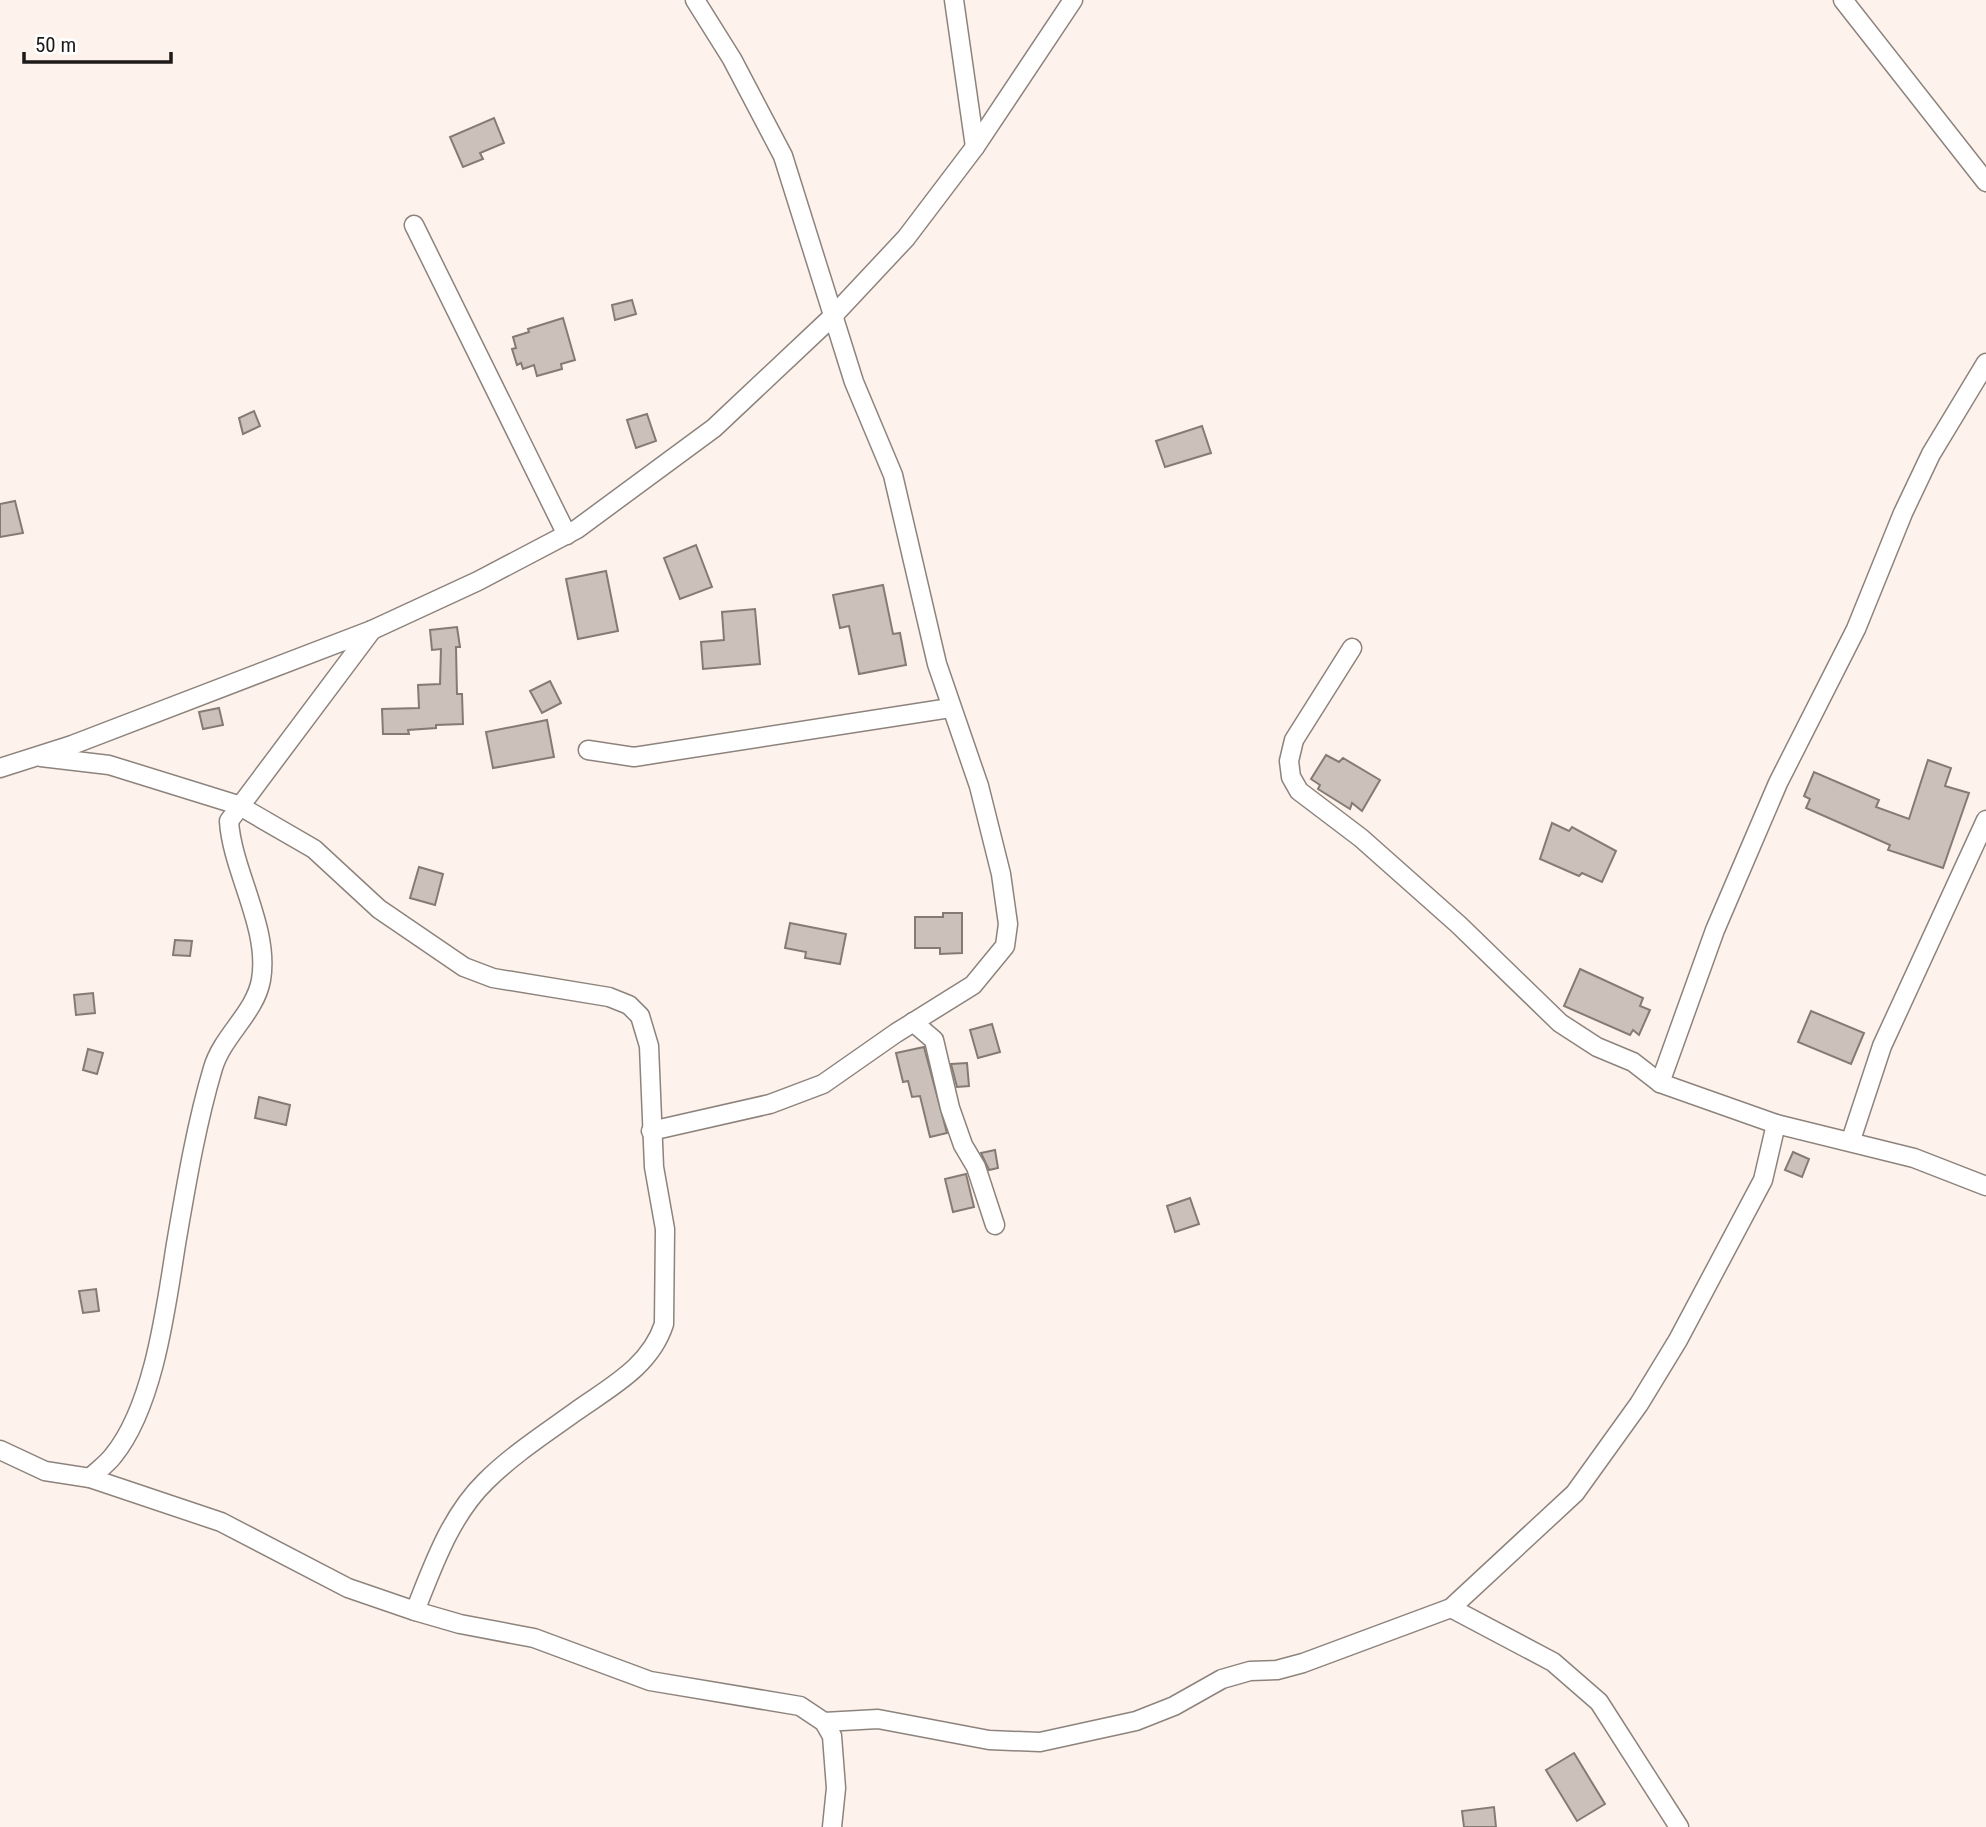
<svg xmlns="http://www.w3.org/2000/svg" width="1986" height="1827" font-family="'Roboto Condensed',sans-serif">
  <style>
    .building { fill: #cbc0ba; stroke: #857b75; stroke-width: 2 }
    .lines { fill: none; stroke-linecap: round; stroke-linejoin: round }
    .minor-casing { stroke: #8d837d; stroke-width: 21 }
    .minor { stroke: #fff; stroke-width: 18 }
  </style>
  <rect width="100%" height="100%" fill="#fef2ec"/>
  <!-- building -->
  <g class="building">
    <path d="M 494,118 L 504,143 L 480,153 L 483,159 L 463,167 L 450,137 Z"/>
    <path d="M 632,300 L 636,314 L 615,320 L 612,305 Z"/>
    <path d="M 563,318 L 575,360 L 561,364 L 562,369 L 537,376 L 534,365 L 523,369 L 521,363 L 517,365 L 512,349 L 516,348 L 513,337 L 529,332 L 528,329 Z"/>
    <path d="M 254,411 L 260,426 L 243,434 L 239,418 Z"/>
    <path d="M 647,414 L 656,441 L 636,448 L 627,420 Z"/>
    <path d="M 1202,426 L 1211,453 L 1165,467 L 1156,441 Z"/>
    <path d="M 15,501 L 23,533 L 0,537 L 0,504 Z"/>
    <path d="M 696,545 L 712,587 L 680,599 L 664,558 Z"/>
    <path d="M 606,571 L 618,631 L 578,639 L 566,579 Z"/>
    <path d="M 883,585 L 893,634 L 900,633 L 906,665 L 859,674 L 849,626 L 840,628 L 833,595 Z"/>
    <path d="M 755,609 L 760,664 L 703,669 L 701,642 L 724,640 L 722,612 Z"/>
    <path d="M 457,627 L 460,647 L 456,647 L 457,694 L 462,694 L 463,724 L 436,725 L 436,728 L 408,730 L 409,734 L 383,734 L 382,709 L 419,708 L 418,685 L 440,684 L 441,649 L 432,650 L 430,630 Z"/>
    <path d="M 550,681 L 561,703 L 542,713 L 530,691 Z"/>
    <path d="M 219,708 L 223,725 L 203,729 L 199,712 Z"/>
    <path d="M 547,720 L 554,757 L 493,768 L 486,732 Z"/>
    <path d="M 1326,755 L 1339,762 L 1343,758 L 1380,780 L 1362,811 L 1352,803 L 1350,809 L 1318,789 L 1320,785 L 1311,779 Z"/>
    <path d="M 1928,760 L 1951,768 L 1945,786 L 1969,793 L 1943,868 L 1888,850 L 1890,845 L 1806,808 L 1810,799 L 1804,796 L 1814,772 L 1879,800 L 1876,807 L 1909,819 Z"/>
    <path d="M 1552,823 L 1569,831 L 1572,827 L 1616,851 L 1602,882 L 1582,873 L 1579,876 L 1540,859 Z"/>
    <path d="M 419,867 L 443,874 L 435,905 L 410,898 Z"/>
    <path d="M 943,913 L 962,913 L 962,953 L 940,954 L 940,948 L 915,948 L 915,917 L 943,917 Z"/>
    <path d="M 790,923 L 846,934 L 840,964 L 805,958 L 806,952 L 785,948 Z"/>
    <path d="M 175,940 L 192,941 L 190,956 L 173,955 Z"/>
    <path d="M 1580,969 L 1643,998 L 1640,1006 L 1650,1010 L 1639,1035 L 1633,1030 L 1630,1035 L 1564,1006 Z"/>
    <path d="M 93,993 L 95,1013 L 76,1015 L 74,995 Z"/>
    <path d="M 1811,1011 L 1864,1033 L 1851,1064 L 1798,1042 Z"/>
    <path d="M 992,1024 L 1000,1052 L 978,1058 L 970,1030 Z"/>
    <path d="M 924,1047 L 947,1133 L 930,1137 L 920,1096 L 912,1097 L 908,1081 L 903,1082 L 896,1053 Z"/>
    <path d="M 88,1049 L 103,1053 L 97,1074 L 83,1070 Z"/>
    <path d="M 967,1063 L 969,1086 L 957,1087 L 951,1064 Z"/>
    <path d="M 259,1097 L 290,1105 L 286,1125 L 255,1118 Z"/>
    <path d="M 995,1150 L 998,1168 L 989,1170 L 981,1153 Z"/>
    <path d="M 1793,1152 L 1809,1159 L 1802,1177 L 1785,1170 Z"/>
    <path d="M 966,1174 L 974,1207 L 953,1212 L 945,1179 Z"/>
    <path d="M 1190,1198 L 1199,1224 L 1175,1232 L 1167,1206 Z"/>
    <path d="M 96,1289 L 99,1311 L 83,1313 L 79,1291 Z"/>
    <path d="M 1574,1753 L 1605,1804 L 1577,1821 L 1546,1770 Z"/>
    <path d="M 1494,1807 L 1496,1827 L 1464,1827 L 1462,1811 Z"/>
  </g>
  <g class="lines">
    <defs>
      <g id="minor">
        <path d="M 954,0 L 975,147"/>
        <path d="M 1843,0 L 1986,182"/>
        <path d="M 414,225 L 567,535"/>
        <path d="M 1352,648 L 1294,740 L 1289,761 L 1291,777 L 1299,791 L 1361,838 L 1459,925 L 1560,1023 L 1597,1047 L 1633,1062 L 1660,1083 L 1776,1124 L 1914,1158 L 1986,1186"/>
        <path d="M 588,750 L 634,757 L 950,708"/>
        <path d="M 41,757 L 109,765 L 238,805 L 314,849 L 379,909 L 464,967 L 493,978 L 609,997 L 629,1005 L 640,1016 L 649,1046 L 654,1167 L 665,1229 L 664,1324 C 650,1367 610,1387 575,1412 C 546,1433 512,1455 486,1481 C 450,1516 433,1566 415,1611"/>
        <path d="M 0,768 L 72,745 L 372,630 L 478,581 L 577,529 L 714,428 L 832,317 L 906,238 L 975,147 L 1073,0"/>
        <path d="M 913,1022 L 934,1040 L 950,1108 L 963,1145 L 976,1167 L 995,1225"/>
        <path d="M 1660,1083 L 1715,930 L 1778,783 L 1856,629 L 1903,513 L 1931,454 L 1986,363"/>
        <path d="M 651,1131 L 770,1104 L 823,1084 L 896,1033 L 973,985 L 1005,946 L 1008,924 L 1001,874 L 979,786 L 937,664 L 893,475 L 854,382 L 783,156 L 732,59 L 695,0"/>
        <path d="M 1851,1140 L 1882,1046 L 1986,820"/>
        <path d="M 0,1450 L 45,1471 L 90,1478 L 221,1522 L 348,1588 L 415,1611 L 460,1624 L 534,1638 L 650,1681 L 800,1706 L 824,1722 L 832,1736 L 836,1788 L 832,1827"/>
        <path d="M 90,1478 C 97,1471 107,1464 113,1456 C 154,1406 166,1307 176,1244 C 186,1186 196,1125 213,1068 C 223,1035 255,1013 261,980 C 270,928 232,871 229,821 L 372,630"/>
        <path d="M 1451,1608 L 1553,1662 L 1599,1702 L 1679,1827"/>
        <path d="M 824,1722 L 878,1719 L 989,1740 L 1040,1742 L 1136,1721 L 1174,1706 L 1222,1679 L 1250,1671 L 1277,1670 L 1303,1663 L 1451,1608 L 1575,1493 L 1639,1404 L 1678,1340 L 1763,1180 L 1776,1124"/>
      </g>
    </defs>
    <!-- minor casing -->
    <use href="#minor" class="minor-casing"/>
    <!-- minor -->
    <use href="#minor" class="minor"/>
  </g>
  <!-- scale -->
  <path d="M24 52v10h147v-10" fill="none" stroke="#1d1a17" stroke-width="3.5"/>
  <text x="35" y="52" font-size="21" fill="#1d1a17" stroke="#ffffff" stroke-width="5" paint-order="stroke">50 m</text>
</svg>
